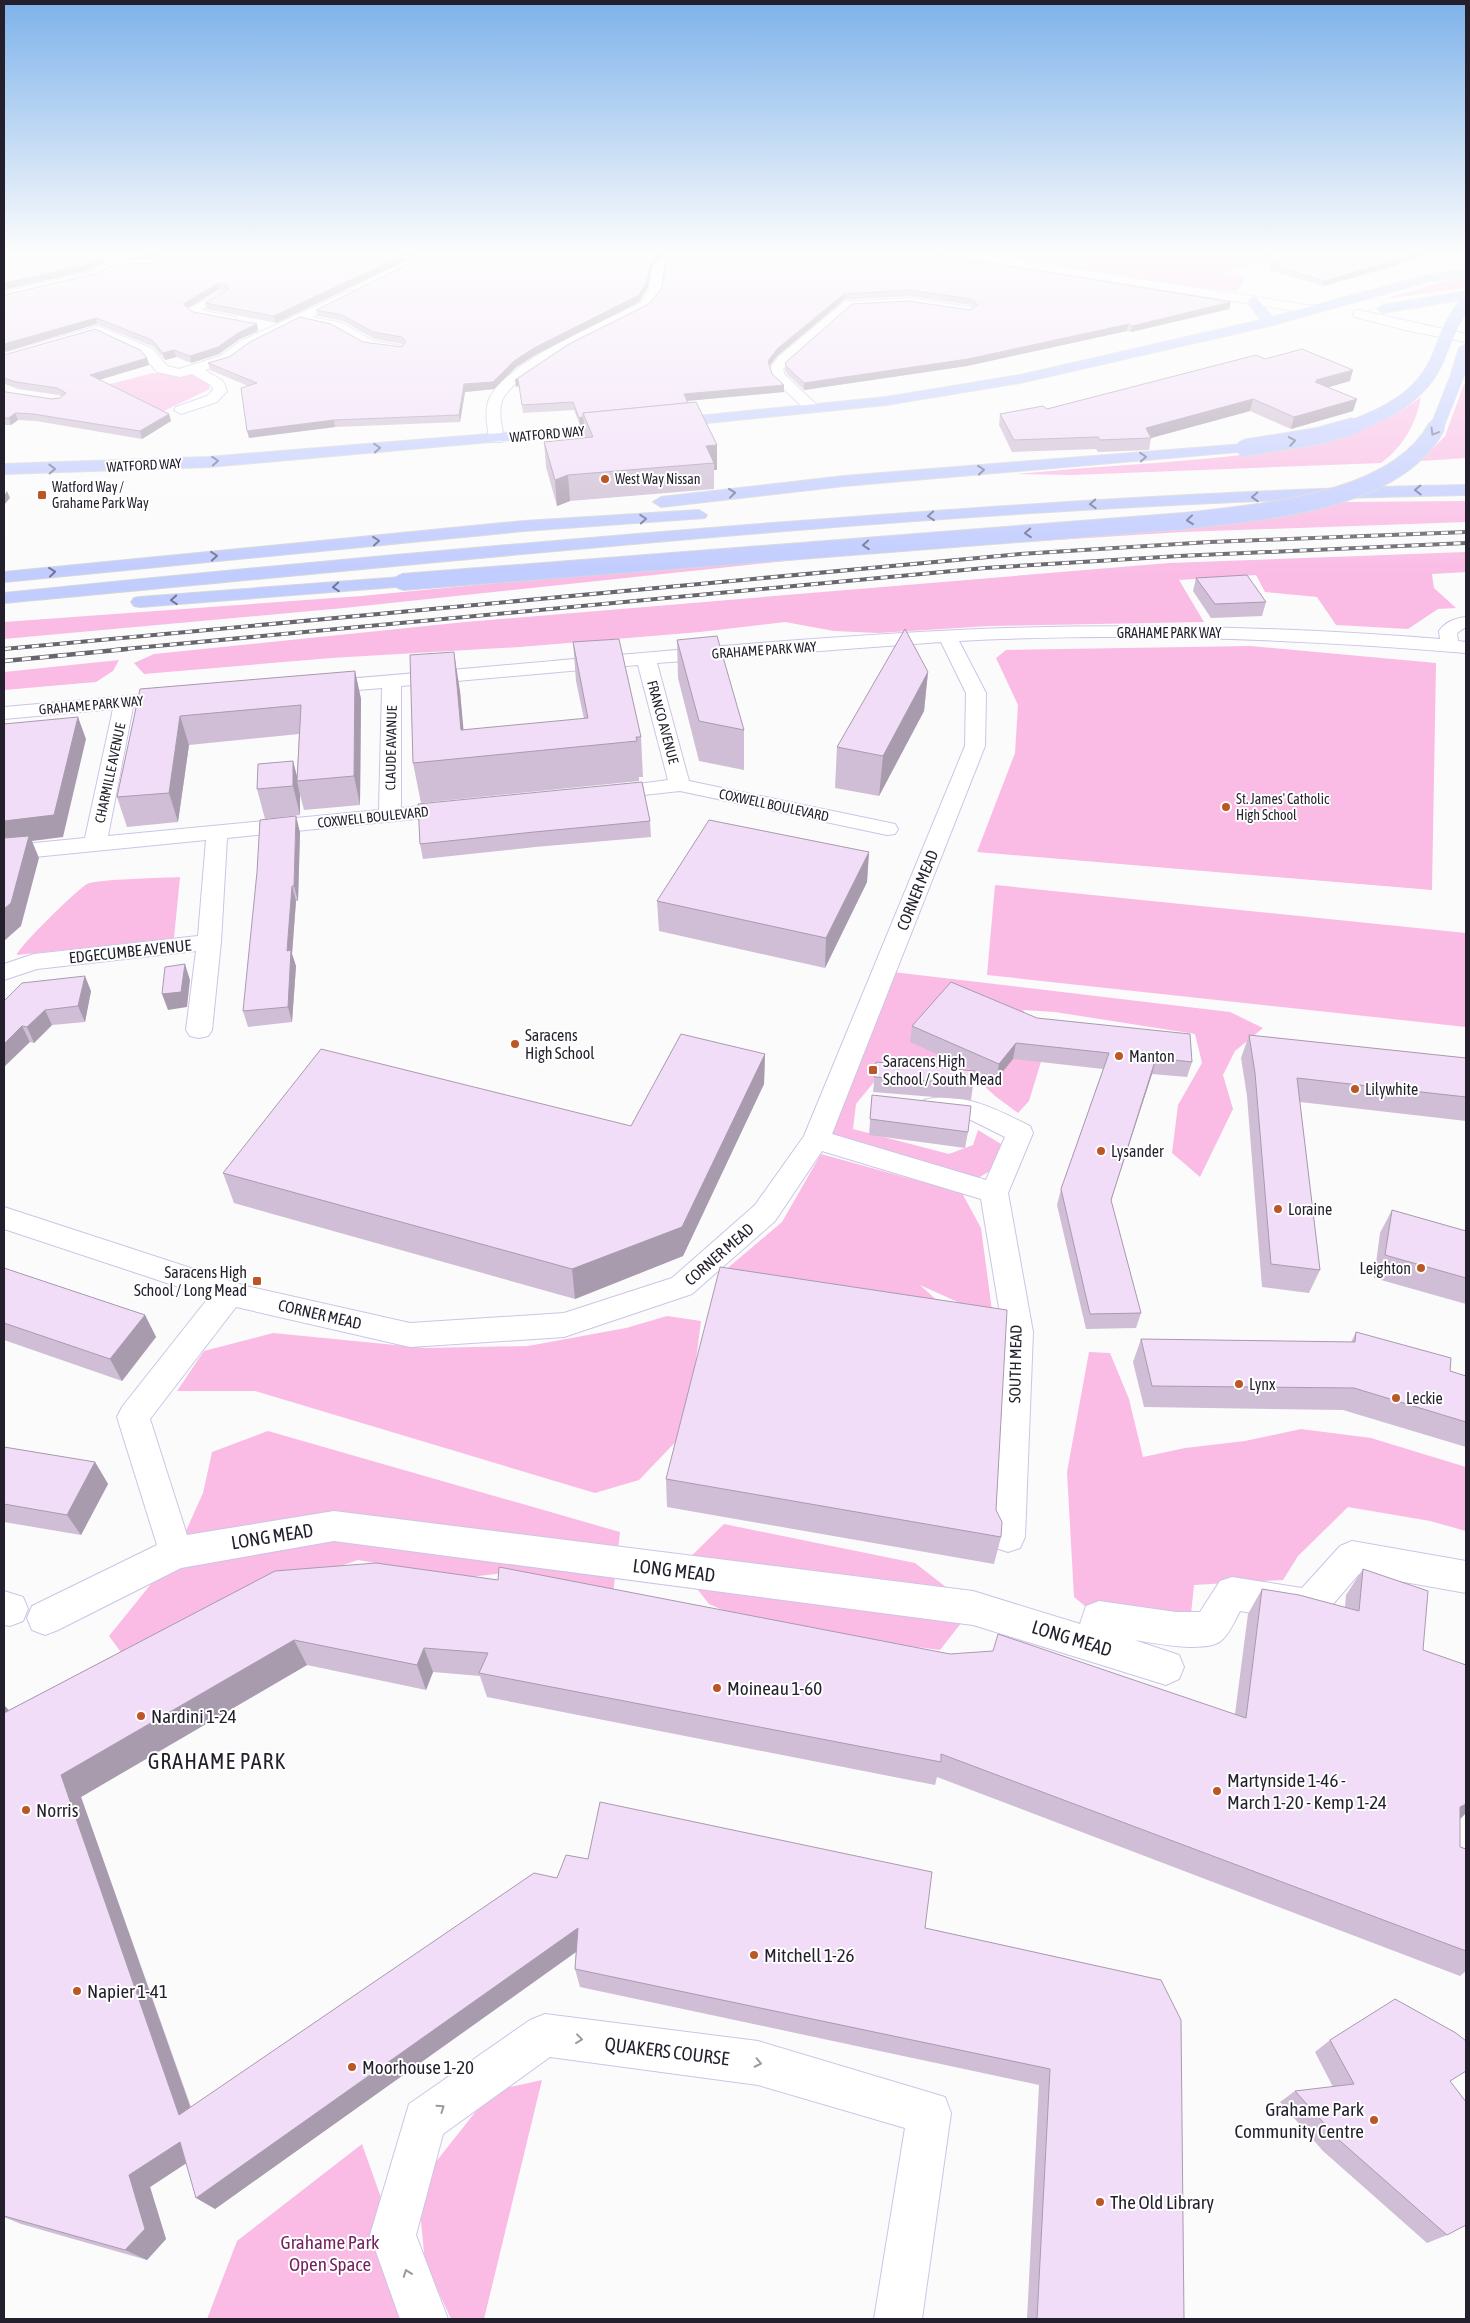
<svg xmlns="http://www.w3.org/2000/svg" width="1470" height="2323" font-family="'Asap Condensed',sans-serif">
  <style>
    .green { fill: #fabce5 }
    .lines { fill: none; stroke-linecap: round; stroke-linejoin: round }
    .minor-casing { stroke: #cdc4e7; stroke-width: 2 }
    .highway-casing { stroke: #d7d7d9; stroke-width: 2 }
    .minor { fill: #fff; fill-rule: evenodd }
    .highway { fill: #c1ccff; fill-rule: evenodd }
    .rail-far1-casing { stroke: #68656e; stroke-width: 4 }
    .rail-casing { stroke: #68656e; stroke-width: 4.5 }
    .rail-far1 { stroke: #fff; stroke-width: 2.5; stroke-dasharray: 7; stroke-linecap: butt }
    .rail { stroke: #fff; stroke-width: 3; stroke-dasharray: 9; stroke-linecap: butt }
    .highway-bridge-far1-casing { stroke: #d7d7d9; stroke-width: 14; stroke-linecap: butt }
    .highway-bridge-casing { stroke: #d7d7d9; stroke-width: 18; stroke-linecap: butt }
    .highway-bridge-far1 { stroke: #c1ccff; stroke-width: 13 }
    .highway-bridge { stroke: #c1ccff; stroke-width: 16 }
    .wall { fill: #cfbed5 }
    .shaded-wall { fill: #a99bae }
    .building { fill: #f1ddf8; stroke: #a99bae }
    .oneway { stroke: #727696 }
    .oneway2 { stroke: #9c9aa0 }
    .poi-dot { fill: #bb5627; stroke: #fff; stroke-width: 2 }
    .labels { text-anchor: middle; stroke-width: 4; stroke-linejoin: round; paint-order: stroke }
    .far-street-label { font-size: 14px; fill: #231f2c; stroke: #fff }
    .far-poi-label { font-size: 14px; fill: #231f2c; stroke: #fff; text-anchor: start }
    .street-label { font-size: 16px; fill: #231f2c; stroke: #fff }
    .poi-label { font-size: 16px; fill: #231f2c; stroke: #fff; text-anchor: start }
    .near-street-label { font-size: 19px; fill: #231f2c; stroke: #fff }
    .near-poi-label { font-size: 19px; fill: #231f2c; stroke: #fff; text-anchor: start }
    .near-park-label { font-size: 19px; fill: #752360; stroke: #fff }
    .near-quarter-label { font-size: 22px; letter-spacing: 1px; fill: #231f2c; stroke: #fff }
  </style>
  <rect width="100%" height="100%" fill="#fbfbfb"/>
  <!-- green -->
  <g class="green">
    <path d="M 961,251 L 1297,251 L 1226,273 L 1247,276 L 1237,292 L 1071,270 L 1074,268 Z"/>
    <path d="M 1463,279 L 1466,281 L 1466,288 L 1384,299 L 1443,282 Z"/>
    <path d="M 153,373 L 193,375 L 208,382 L 210,389 L 151,417 L 99,387 Z"/>
    <path d="M 1464,384 L 1466,384 L 1466,458 L 1421,461 L 1445,436 Z"/>
    <path d="M 1421,397 C 1416,424 1404,446 1381,463 L 1072,475 L 1015,474 C 1061,470 1108,466 1155,463 C 1236,456 1356,450 1421,397 Z"/>
    <path d="M 1466,501 L 1466,522 L 1182,532 L 897,550 L 1338,502 Z"/>
    <path d="M 869,552 L 344,608 L 4,639 L 4,622 L 361,596 L 610,572 Z"/>
    <path d="M 1466,552 L 1466,572 L 1432,574 L 1434,588 L 1456,608 L 1438,609 L 1408,629 L 1336,625 L 1317,597 L 1265,592 L 1256,575 L 1179,580 L 1204,622 L 989,626 L 878,633 L 834,631 L 785,622 L 700,632 L 520,647 L 331,658 L 144,674 L 134,663 L 154,654 L 465,622 L 1169,563 Z"/>
    <path d="M 1250,646 L 1436,663 L 1432,890 L 977,852 L 1015,753 L 1018,705 L 996,658 L 1006,650 Z"/>
    <path d="M 119,660 L 113,671 L 96,682 L 4,690 L 4,672 Z"/>
    <path d="M 180,877 L 174,938 L 17,955 C 18,947 78,889 87,884 C 98,879 164,878 180,877 Z"/>
    <path d="M 995,885 L 1466,933 L 1466,1027 L 987,975 Z"/>
    <path d="M 893,972 L 1230,1012 L 1263,1028 L 1235,1051 L 1223,1075 L 1233,1109 L 1200,1177 L 1172,1153 L 1178,1105 L 1202,1063 L 1195,1034 L 1055,1012 L 1023,1010 L 1037,1036 L 1043,1055 L 1029,1101 L 1018,1113 L 995,1096 L 978,1080 L 883,1071 L 856,1104 L 853,1129 L 949,1154 L 973,1145 L 978,1130 L 1001,1144 L 997,1167 L 978,1178 L 831,1137 Z"/>
    <path d="M 821,1154 L 962,1193 L 981,1228 L 993,1318 L 920,1285 L 961,1322 L 724,1284 L 718,1276 L 782,1222 Z"/>
    <path d="M 667,1316 L 701,1321 L 687,1430 L 639,1480 L 595,1493 L 255,1391 L 177,1391 L 204,1351 L 273,1333 L 426,1348 L 528,1346 L 626,1328 Z"/>
    <path d="M 1089,1352 L 1110,1353 L 1129,1399 L 1143,1457 L 1185,1448 L 1245,1441 L 1301,1429 L 1371,1438 L 1466,1467 L 1466,1531 L 1430,1521 L 1348,1507 L 1298,1556 L 1283,1580 L 1194,1585 L 1190,1624 L 1091,1611 L 1074,1597 L 1067,1472 Z"/>
    <path d="M 268,1431 L 620,1532 L 613,1595 L 503,1573 L 462,1578 L 358,1560 L 299,1580 L 131,1666 L 109,1636 L 176,1553 L 203,1493 L 212,1452 Z"/>
    <path d="M 724,1524 L 915,1563 L 973,1608 L 940,1650 L 761,1627 L 709,1604 L 680,1567 Z"/>
    <path d="M 542,2080 L 484,2319 L 451,2319 L 425,2262 L 419,2202 L 431,2168 L 492,2091 Z"/>
    <path d="M 362,2144 L 424,2319 L 207,2319 L 237,2241 Z"/>
  </g>
  <g class="lines">
    <defs>
      <g id="minor">
        <path d="M 78,251 C 92,251 109,250 119,262 L 118,266 L 96,279 L 4,300 L 4,292 L 88,273 L 107,264 L 104,260 Z"/>
        <path d="M 678,251 L 693,251 L 664,267 L 660,294 L 648,309 C 619,324 513,371 502,401 C 498,412 502,427 504,439 L 502,442 L 492,442 C 488,437 488,430 487,424 C 486,415 486,405 490,397 C 510,360 601,323 640,303 C 663,280 634,269 678,251 Z"/>
        <path d="M 933,251 L 960,251 L 1314,306 L 1320,310 L 1314,314 L 939,254 Z"/>
        <path d="M 350,290 L 354,291 L 356,294 L 354,297 L 312,317 L 342,323 L 373,341 L 403,346 L 405,349 L 403,352 L 398,353 L 364,347 L 333,329 L 301,322 L 251,347 L 230,362 L 205,370 L 223,381 L 227,391 L 217,402 L 181,414 L 174,410 L 176,407 L 207,396 L 213,390 L 212,386 L 192,374 L 180,377 L 157,372 L 143,355 L 97,334 L 4,361 L 4,353 L 98,326 L 153,349 L 167,366 L 179,369 L 220,356 L 241,341 Z"/>
        <path d="M 223,291 L 229,295 L 227,298 L 201,310 L 235,317 L 237,320 L 235,323 L 231,324 L 195,317 L 186,310 Z"/>
        <path d="M 908,298 L 970,307 L 976,311 L 970,315 L 908,306 L 851,309 L 783,369 L 785,375 L 818,406 L 820,409 L 818,412 L 808,412 L 774,380 L 769,369 L 778,357 L 844,302 Z"/>
        <path d="M 1359,310 L 1466,334 L 1466,342 L 1409,331 L 1355,317 L 1353,314 L 1355,311 Z"/>
        <path d="M 1466,617 L 1466,627 L 1457,633 L 1458,641 L 1466,642 L 1466,653 C 1298,639 1128,632 959,641 L 986,693 L 985,746 L 832,1134 L 986,1180 L 1005,1137 L 971,1120 L 924,1114 L 920,1107 L 924,1100 C 960,1090 998,1110 1030,1126 L 1033,1133 L 1008,1193 L 1033,1332 L 1025,1537 L 1020,1548 L 1008,1552 L 996,1548 L 991,1537 L 1003,1332 L 981,1199 L 822,1151 L 775,1221 L 692,1294 L 564,1337 L 410,1347 L 236,1307 L 150,1419 L 187,1535 L 334,1511 L 973,1591 L 1080,1624 L 1086,1606 L 1099,1601 L 1176,1612 L 1200,1612 L 1220,1581 L 1232,1577 L 1302,1588 L 1340,1546 L 1352,1541 L 1466,1561 L 1466,1593 L 1359,1574 L 1321,1618 L 1309,1623 L 1240,1611 C 1235,1620 1230,1633 1222,1640 C 1207,1654 1153,1643 1134,1640 L 1179,1655 L 1184,1667 L 1179,1679 L 1166,1685 L 973,1625 L 334,1541 L 181,1568 L 58,1630 L 45,1635 L 32,1630 L 27,1618 L 32,1606 L 157,1545 L 117,1417 L 122,1407 L 209,1297 L 4,1229 L 4,1207 L 246,1286 L 410,1323 L 564,1313 L 672,1278 L 755,1205 L 804,1136 L 965,746 L 966,693 L 941,642 L 657,663 L 689,781 L 895,824 L 898,829 L 895,834 L 887,835 L 680,791 L 607,799 L 600,797 L 596,793 L 600,789 L 668,780 L 638,665 L 401,686 L 401,808 L 455,803 L 463,804 L 466,809 L 463,814 L 455,815 L 227,838 L 221,942 L 212,1030 L 208,1036 L 199,1038 L 190,1036 L 186,1030 L 196,951 L 37,969 L 4,980 L 4,964 L 34,954 L 198,936 L 206,840 L 4,860 L 4,846 L 85,838 L 113,709 L 4,719 L 4,707 L 175,692 L 182,694 L 185,698 L 182,702 L 133,707 L 108,836 L 379,810 L 382,688 L 320,693 L 313,691 L 310,687 L 313,683 L 320,681 C 539,664 758,639 978,629 C 1132,623 1286,627 1440,639 L 1439,631 C 1445,622 1456,618 1466,617 Z"/>
        <path d="M 4,1591 L 23,1597 L 28,1609 L 23,1621 L 10,1626 L 4,1625 Z"/>
        <path d="M 545,2014 L 758,2041 L 945,2097 L 951,2113 L 922,2319 L 874,2319 L 905,2128 L 758,2085 L 550,2057 L 443,2134 L 416,2235 L 448,2319 L 400,2319 L 370,2235 L 409,2104 L 530,2020 Z"/>
      </g>
      <g id="highway">
        <path d="M 1466,269 L 1466,277 L 1431,281 L 1269,326 L 1020,383 L 886,405 L 668,427 L 661,423 L 668,419 L 886,397 L 1020,375 L 1261,320 L 1247,301 L 1253,297 L 1257,298 L 1272,317 L 1430,274 Z"/>
        <path d="M 1466,291 L 1466,299 L 1383,313 L 1377,309 L 1383,305 Z"/>
        <path d="M 1466,344 L 1466,371 L 1464,374 L 1454,374 L 1452,371 L 1459,348 Z"/>
        <path d="M 621,423 L 628,427 L 626,430 L 209,467 L 4,474 L 4,464 L 209,457 Z"/>
        <path d="M 1244,444 L 1251,448 L 1249,451 L 844,486 L 661,507 L 653,502 L 661,497 L 844,476 Z"/>
        <path d="M 1466,485 L 1466,495 C 977,503 490,558 4,603 L 4,593 C 256,567 508,544 760,524 C 995,506 1230,489 1466,485 Z"/>
        <path d="M 699,510 L 707,515 L 705,518 L 524,531 L 4,582 L 4,572 L 524,521 Z"/>
        <path d="M 402,577 L 408,578 L 411,582 L 408,586 L 140,607 L 134,606 L 131,602 L 134,598 L 140,597 Z"/>
      </g>
    </defs>
    <!-- minor casing -->
    <use href="#minor" class="minor-casing"/>
    <!-- highway casing -->
    <use href="#highway" class="highway-casing"/>
    <!-- minor -->
    <use href="#minor" class="minor"/>
    <!-- highway -->
    <use href="#highway" class="highway"/>
    <defs>
      <g id="rail-far1">
        <path d="M 4,649 L 1020,554 L 1210,542 L 1466,532"/>
        <path d="M 114,650 L 985,568 L 1179,556 L 1466,543"/>
      </g>
      <path id="rail" d="M 4,661 L 127,649"/>
    </defs>
    <!-- rail-far1 casing -->
    <use href="#rail-far1" class="rail-far1-casing"/>
    <!-- rail casing -->
    <use href="#rail" class="rail-casing"/>
    <!-- rail-far1 -->
    <use href="#rail-far1" class="rail-far1"/>
    <!-- rail -->
    <use href="#rail" class="rail"/>
    <defs>
      <g id="highway-bridge-far1">
        <path d="M 1350,427 C 1387,414 1422,396 1438,358 C 1446,338 1452,319 1466,303"/>
        <path d="M 1437,427 L 1459,371"/>
      </g>
      <g id="highway-bridge">
        <path d="M 1244,448 L 1318,436 L 1354,426"/>
        <path d="M 402,582 L 1184,521 C 1260,512 1397,503 1437,426"/>
      </g>
    </defs>
    <!-- highway-bridge-far1 casing -->
    <use href="#highway-bridge-far1" class="highway-bridge-far1-casing"/>
    <!-- highway-bridge casing -->
    <use href="#highway-bridge" class="highway-bridge-casing"/>
    <!-- highway-bridge-far1 -->
    <use href="#highway-bridge-far1" class="highway-bridge-far1"/>
    <!-- highway-bridge -->
    <use href="#highway-bridge" class="highway-bridge"/>
  </g>
  <!-- wall -->
  <g class="wall">
    <path d="M 99,251 L 178,251 L 152,259 L 120,260 L 106,251 Z"/>
    <path d="M 191,251 L 426,251 L 276,323 L 206,309 L 205,303 L 227,290 L 218,290 L 188,308 L 193,312 L 258,331 L 240,339 L 219,354 L 191,363 L 176,357 L 165,360 L 154,347 L 97,324 L 4,352 L 4,295 L 152,263 Z"/>
    <path d="M 435,251 L 675,251 L 655,262 L 651,269 L 648,287 L 639,302 L 535,355 L 515,368 L 494,389 L 465,392 L 460,422 L 335,427 L 249,438 L 248,386 L 210,370 L 208,363 L 363,342 L 402,347 L 403,344 L 374,339 L 343,321 L 318,316 L 316,310 Z"/>
    <path d="M 685,251 L 1231,302 L 1229,309 L 1131,332 L 1127,331 L 967,366 L 804,390 L 787,374 L 785,370 L 785,363 L 970,310 L 974,308 L 970,305 L 908,296 L 844,300 L 777,356 L 769,365 L 772,374 L 784,385 L 784,392 L 688,401 L 717,445 L 717,470 L 714,470 L 714,489 L 570,501 L 557,506 L 546,467 L 544,442 L 585,438 L 584,425 L 580,425 L 574,410 L 523,413 L 519,386 L 516,387 L 649,304 L 662,288 Z"/>
    <path d="M 1290,251 L 1438,251 L 1390,267 L 1323,286 L 1269,270 L 1270,264 L 1293,256 L 1289,255 Z"/>
    <path d="M 4,355 L 147,358 L 149,365 L 99,380 L 169,414 L 171,421 L 142,439 L 36,421 L 18,420 L 11,425 L 4,425 L 4,391 L 6,392 L 52,399 L 60,398 L 62,397 L 59,395 L 18,389 L 5,384 L 4,385 Z"/>
    <path d="M 1265,359 L 1350,381 L 1328,387 L 1357,399 L 1353,411 L 1291,429 L 1250,411 L 1151,438 L 1149,450 L 1098,452 L 1096,449 L 1012,452 L 999,425 L 1000,414 L 1047,409 Z"/>
    <path d="M 1196,578 L 1266,602 L 1262,616 L 1211,618 L 1193,591 Z"/>
    <path d="M 677,640 L 744,730 L 744,770 L 699,761 L 678,678 Z"/>
    <path d="M 573,642 L 641,737 L 643,777 L 639,777 L 639,781 L 421,803 L 413,763 L 460,691 L 463,730 L 584,719 L 576,681 Z"/>
    <path d="M 355,671 L 361,699 L 360,805 L 304,810 L 300,795 L 300,815 L 265,819 L 257,789 L 293,761 L 297,776 L 299,734 L 189,745 L 178,822 L 127,827 L 117,797 L 140,689 Z"/>
    <path d="M 928,672 L 924,711 L 879,796 L 835,788 L 837,747 Z"/>
    <path d="M 642,782 L 650,821 L 651,837 L 535,847 L 423,859 L 420,844 Z"/>
    <path d="M 300,832 L 298,901 L 296,901 L 292,954 L 296,966 L 292,1022 L 248,1027 L 243,1011 Z"/>
    <path d="M 869,852 L 867,882 L 825,968 L 659,931 L 657,901 Z"/>
    <path d="M 91,991 L 85,1022 L 52,1025 L 34,1043 L 30,1042 L 4,1001 Z"/>
    <path d="M 1037,1018 L 1192,1062 L 1187,1077 L 1152,1074 L 1111,1201 L 1141,1313 L 1136,1328 L 1086,1329 L 1057,1205 L 1061,1189 L 1103,1069 L 1013,1059 L 996,1080 L 975,1071 L 971,1100 L 873,1092 L 876,1062 L 975,1071 L 910,1042 L 912,1026 Z"/>
    <path d="M 1249,1035 L 1466,1058 L 1466,1121 L 1300,1102 L 1320,1270 L 1309,1293 L 1262,1287 L 1247,1096 L 1241,1058 Z"/>
    <path d="M 765,1054 L 764,1084 L 683,1256 L 575,1299 L 234,1203 L 223,1173 L 631,1126 Z"/>
    <path d="M 872,1095 L 968,1132 L 965,1148 L 869,1135 Z"/>
    <path d="M 1392,1210 L 1466,1231 L 1466,1304 L 1374,1278 L 1380,1233 Z"/>
    <path d="M 4,1268 L 145,1315 L 156,1337 L 122,1381 L 4,1340 Z"/>
    <path d="M 1356,1332 L 1450,1371 L 1466,1376 L 1466,1447 L 1343,1410 L 1144,1407 L 1133,1362 L 1141,1339 L 1351,1342 Z"/>
    <path d="M 4,1447 L 95,1462 L 108,1484 L 81,1535 L 4,1522 Z"/>
    <path d="M 666,1479 L 996,1510 L 1001,1537 L 994,1564 L 667,1507 Z"/>
    <path d="M 1363,1569 L 1423,1650 L 1466,1665 L 1466,1813 L 1460,1819 L 1460,1847 L 1466,1849 L 1466,1971 L 1460,1976 L 937,1777 L 935,1785 L 487,1697 L 480,1676 L 433,1672 L 426,1690 L 307,1665 L 81,1797 L 191,2107 L 557,1878 L 925,1928 L 1161,1980 L 1184,2319 L 1027,2319 L 1039,2085 L 580,1987 L 575,1969 L 576,1952 L 215,2209 L 186,2163 L 150,2187 L 166,2239 L 147,2260 L 21,2224 L 4,2217 L 4,1705 L 9,1710 L 275,1571 L 1235,1714 L 1248,1614 L 1262,1589 L 1345,1607 L 1346,1595 Z"/>
    <path d="M 1330,2040 L 1450,2081 L 1447,2235 L 1427,2243 L 1323,2151 L 1280,2102 L 1295,2091 L 1333,2087 L 1315,2052 Z"/>
  </g>
  <!-- shaded-wall -->
  <g class="shaded-wall">
    <path d="M 156,251 L 178,251 L 152,259 L 150,253 Z"/>
    <path d="M 412,251 L 426,251 L 276,323 L 274,316 Z"/>
    <path d="M 664,251 L 675,251 L 655,262 L 651,269 L 648,287 L 639,302 L 535,355 L 515,368 L 494,389 L 465,392 L 460,422 L 459,415 L 464,384 L 651,262 L 655,256 Z"/>
    <path d="M 1423,251 L 1438,251 L 1390,267 L 1323,286 L 1324,281 Z"/>
    <path d="M 102,257 L 104,263 L 87,271 L 4,290 L 4,283 Z"/>
    <path d="M 217,284 L 218,290 L 184,310 L 183,304 Z"/>
    <path d="M 844,294 L 844,300 L 777,356 L 768,368 L 768,361 L 777,349 Z"/>
    <path d="M 1231,302 L 1229,309 L 1131,332 L 1132,326 Z"/>
    <path d="M 96,318 L 97,324 L 4,352 L 4,344 Z"/>
    <path d="M 257,324 L 258,331 L 240,339 L 219,354 L 191,363 L 190,356 Z"/>
    <path d="M 1129,324 L 1127,331 L 967,366 L 804,390 L 804,383 Z"/>
    <path d="M 174,350 L 176,357 L 165,360 L 163,353 Z"/>
    <path d="M 147,358 L 149,365 L 92,382 L 90,375 Z"/>
    <path d="M 1353,370 L 1350,381 L 1316,391 L 1316,380 Z"/>
    <path d="M 518,379 L 519,386 L 516,387 L 515,380 Z"/>
    <path d="M 784,385 L 784,392 L 684,401 L 684,394 Z"/>
    <path d="M 1253,399 L 1250,411 L 1151,438 L 1146,428 Z"/>
    <path d="M 1357,399 L 1353,411 L 1291,429 L 1294,417 Z"/>
    <path d="M 15,413 L 18,420 L 11,425 L 9,418 Z"/>
    <path d="M 169,414 L 171,421 L 142,439 L 140,431 Z"/>
    <path d="M 583,417 L 584,425 L 580,425 L 579,418 Z"/>
    <path d="M 334,420 L 335,427 L 249,438 L 247,431 Z"/>
    <path d="M 717,445 L 717,470 L 714,470 L 714,463 L 706,446 Z"/>
    <path d="M 568,475 L 570,501 L 557,506 L 555,480 Z"/>
    <path d="M 7,491 L 10,498 L 4,505 L 4,496 Z"/>
    <path d="M 454,652 L 460,691 L 466,757 L 461,730 Z"/>
    <path d="M 355,671 L 361,699 L 360,805 L 354,776 Z"/>
    <path d="M 928,672 L 924,711 L 879,796 L 883,756 Z"/>
    <path d="M 180,716 L 189,745 L 178,822 L 169,793 Z"/>
    <path d="M 78,717 L 86,739 L 63,837 L 32,841 L 39,858 L 21,926 L 4,941 L 4,821 Z"/>
    <path d="M 293,761 L 298,781 L 297,781 L 300,795 L 300,815 L 293,786 Z"/>
    <path d="M 296,816 L 300,832 L 298,901 L 294,886 Z"/>
    <path d="M 869,852 L 867,882 L 825,968 L 826,938 Z"/>
    <path d="M 292,886 L 296,901 L 292,954 L 296,966 L 292,1022 L 288,1007 L 287,951 Z"/>
    <path d="M 185,964 L 190,980 L 187,1007 L 168,1010 L 162,994 Z"/>
    <path d="M 85,976 L 91,991 L 85,1022 L 78,1006 Z"/>
    <path d="M 45,1010 L 52,1025 L 34,1043 L 27,1027 Z"/>
    <path d="M 22,1026 L 30,1042 L 4,1067 L 4,1044 Z"/>
    <path d="M 1016,1043 L 1013,1059 L 996,1080 L 999,1064 Z"/>
    <path d="M 765,1054 L 764,1084 L 683,1256 L 575,1299 L 572,1269 Z"/>
    <path d="M 1156,1058 L 1152,1074 L 1106,1215 L 1111,1200 Z"/>
    <path d="M 145,1315 L 156,1337 L 122,1381 L 110,1359 Z"/>
    <path d="M 95,1462 L 108,1484 L 81,1535 L 67,1515 Z"/>
    <path d="M 294,1640 L 307,1665 L 81,1797 L 198,2129 L 179,2115 L 61,1775 Z"/>
    <path d="M 424,1648 L 433,1672 L 426,1690 L 417,1665 Z"/>
    <path d="M 4,1705 L 15,1718 L 4,1731 Z"/>
    <path d="M 1466,1804 L 1466,1813 L 1461,1818 L 1438,1829 L 1460,1807 Z"/>
    <path d="M 578,1928 L 583,1947 L 215,2209 L 196,2198 Z"/>
    <path d="M 180,2142 L 199,2155 L 150,2187 L 166,2239 L 147,2260 L 125,2250 L 129,2175 Z"/>
  </g>
  <!-- building -->
  <g class="building">
    <path d="M 4,251 L 87,251 L 102,257 L 86,265 L 4,283 Z"/>
    <path d="M 113,251 L 156,251 L 150,253 L 118,254 Z"/>
    <path d="M 191,251 L 412,251 L 274,316 L 205,303 L 229,289 L 226,284 L 217,284 L 183,304 L 193,312 L 257,324 L 238,333 L 218,347 L 190,356 L 174,350 L 163,353 L 152,340 L 96,318 L 4,344 L 4,295 L 95,274 L 113,265 L 152,263 Z"/>
    <path d="M 435,251 L 664,251 L 655,256 L 651,262 L 647,281 L 639,295 L 534,348 L 514,361 L 493,382 L 464,384 L 459,415 L 334,420 L 247,431 L 241,388 L 257,383 L 208,363 L 229,357 L 250,342 L 300,317 L 331,324 L 363,342 L 402,347 L 406,341 L 402,337 L 373,332 L 342,315 L 316,310 Z"/>
    <path d="M 685,251 L 916,251 L 1231,302 L 1132,326 L 1129,324 L 968,359 L 804,383 L 787,367 L 785,363 L 852,304 L 908,301 L 970,310 L 978,305 L 971,299 L 909,290 L 844,294 L 777,349 L 768,361 L 772,374 L 784,385 L 684,394 L 688,403 L 583,413 L 583,417 L 579,418 L 573,402 L 522,405 L 518,379 L 515,380 L 569,344 L 649,304 L 662,288 L 666,262 Z"/>
    <path d="M 1295,251 L 1423,251 L 1392,261 L 1324,281 L 1270,264 L 1303,253 Z"/>
    <path d="M 95,329 L 140,350 L 147,358 L 90,375 L 169,414 L 140,431 L 33,414 L 15,413 L 9,418 L 4,418 L 4,391 L 6,392 L 52,399 L 60,398 L 66,393 L 57,388 L 16,382 L 4,378 L 4,355 Z"/>
    <path d="M 1302,349 L 1353,370 L 1316,380 L 1319,381 L 1315,382 L 1357,399 L 1294,417 L 1253,399 L 1146,428 L 1151,438 L 1100,440 L 1098,437 L 1014,440 L 1000,414 L 1043,406 L 1047,409 L 1256,355 L 1265,359 Z"/>
    <path d="M 696,402 L 717,445 L 706,446 L 714,463 L 568,475 L 555,480 L 544,442 L 593,437 L 583,413 Z"/>
    <path d="M 1247,575 L 1266,602 L 1215,604 L 1196,578 Z"/>
    <path d="M 905,629 L 928,672 L 883,756 L 837,747 Z"/>
    <path d="M 717,636 L 744,730 L 699,721 L 677,640 Z"/>
    <path d="M 619,639 L 641,737 L 636,737 L 637,741 L 413,763 L 410,655 L 454,652 L 461,730 L 588,718 L 573,642 Z"/>
    <path d="M 355,671 L 354,776 L 297,781 L 301,705 L 180,716 L 169,793 L 117,797 L 140,689 Z"/>
    <path d="M 78,717 L 54,815 L 4,821 L 4,724 Z"/>
    <path d="M 293,761 L 293,786 L 257,789 L 258,764 Z"/>
    <path d="M 642,782 L 650,821 L 534,832 L 420,844 L 418,804 Z"/>
    <path d="M 296,816 L 294,886 L 292,886 L 287,951 L 291,950 L 288,1007 L 243,1011 L 257,872 L 260,820 Z"/>
    <path d="M 709,820 L 869,852 L 826,938 L 657,901 Z"/>
    <path d="M 29,836 L 11,903 L 4,909 L 4,838 Z"/>
    <path d="M 185,964 L 181,992 L 162,994 L 165,967 Z"/>
    <path d="M 85,976 L 78,1006 L 45,1010 L 27,1027 L 22,1026 L 4,1044 L 4,1001 L 22,983 Z"/>
    <path d="M 951,982 L 1037,1018 L 1190,1034 L 1192,1062 L 1156,1058 L 1111,1200 L 1141,1313 L 1090,1314 L 1061,1189 L 1109,1053 L 1016,1043 L 999,1064 L 912,1026 Z"/>
    <path d="M 681,1034 L 765,1054 L 682,1227 L 572,1269 L 223,1173 L 321,1049 L 631,1126 Z"/>
    <path d="M 1249,1035 L 1466,1058 L 1466,1097 L 1297,1078 L 1320,1270 L 1271,1264 L 1255,1073 Z"/>
    <path d="M 876,1062 L 975,1071 L 973,1084 L 874,1077 Z"/>
    <path d="M 872,1095 L 971,1106 L 968,1132 L 870,1119 Z"/>
    <path d="M 1392,1210 L 1466,1231 L 1466,1278 L 1385,1255 Z"/>
    <path d="M 720,1267 L 1007,1310 L 996,1510 L 1002,1522 L 1001,1537 L 666,1479 Z"/>
    <path d="M 4,1268 L 145,1315 L 110,1359 L 4,1323 Z"/>
    <path d="M 1356,1332 L 1451,1358 L 1450,1371 L 1466,1376 L 1466,1422 L 1354,1388 L 1152,1386 L 1141,1339 L 1355,1342 Z"/>
    <path d="M 4,1447 L 95,1462 L 67,1515 L 4,1504 Z"/>
    <path d="M 376,1563 L 498,1580 L 499,1567 L 950,1654 L 993,1651 L 998,1634 L 1246,1718 L 1262,1589 L 1299,1595 L 1359,1611 L 1363,1569 L 1428,1591 L 1423,1650 L 1466,1665 L 1466,1804 L 1460,1807 L 1460,1847 L 1466,1849 L 1466,1951 L 941,1754 L 941,1762 L 479,1673 L 488,1653 L 424,1648 L 417,1665 L 294,1640 L 61,1775 L 179,2115 L 534,1873 L 557,1878 L 566,1855 L 588,1859 L 600,1802 L 932,1872 L 925,1928 L 1161,1980 L 1181,2020 L 1184,2319 L 1037,2319 L 1050,2069 L 575,1969 L 578,1928 L 196,2198 L 180,2142 L 129,2175 L 145,2229 L 125,2250 L 4,2216 L 4,1713 L 275,1571 Z"/>
    <path d="M 1395,1999 L 1456,2033 L 1466,2041 L 1466,2071 L 1450,2081 L 1466,2102 L 1466,2225 L 1447,2235 L 1339,2140 L 1295,2091 L 1354,2084 L 1330,2040 Z"/>
  </g>
  <!-- one-way arrows -->
  <defs><path id="oneway-chevron" d="M-2-3.5L2.5 0L-2 3.5" fill="none" stroke-width="1.6" stroke-linecap="round" stroke-linejoin="round" transform="scale(1.25)"/></defs>
  <g class="oneway">
    <use href="#oneway-chevron" transform="translate(1434 432) rotate(121)"/>
    <use href="#oneway-chevron" transform="translate(1292 441) rotate(-10)"/>
    <use href="#oneway-chevron" transform="translate(377 448) rotate(-5)"/>
    <use href="#oneway-chevron" transform="translate(1143 457) rotate(-4)"/>
    <use href="#oneway-chevron" transform="translate(215 461) rotate(-4)"/>
    <use href="#oneway-chevron" transform="translate(52 469) rotate(-1)"/>
    <use href="#oneway-chevron" transform="translate(981 470) rotate(-5)"/>
    <use href="#oneway-chevron" transform="translate(1418 490) rotate(179)"/>
    <use href="#oneway-chevron" transform="translate(732 493) rotate(-6)"/>
    <use href="#oneway-chevron" transform="translate(1255 497) rotate(177)"/>
    <use href="#oneway-chevron" transform="translate(1093 504) rotate(177)"/>
    <use href="#oneway-chevron" transform="translate(931 516) rotate(175)"/>
    <use href="#oneway-chevron" transform="translate(643 519) rotate(-4)"/>
    <use href="#oneway-chevron" transform="translate(1190 520) rotate(174)"/>
    <use href="#oneway-chevron" transform="translate(1028 533) rotate(176)"/>
    <use href="#oneway-chevron" transform="translate(376 541) rotate(-5)"/>
    <use href="#oneway-chevron" transform="translate(866 545) rotate(176)"/>
    <use href="#oneway-chevron" transform="translate(214 556) rotate(-5)"/>
    <use href="#oneway-chevron" transform="translate(52 572) rotate(-6)"/>
    <use href="#oneway-chevron" transform="translate(336 587) rotate(176)"/>
    <use href="#oneway-chevron" transform="translate(174 600) rotate(176)"/>
  </g>
  <g class="oneway2">
    <use href="#oneway-chevron" transform="translate(579 2039) rotate(7)"/>
    <use href="#oneway-chevron" transform="translate(758 2063) rotate(12)"/>
    <use href="#oneway-chevron" transform="translate(441 2108) rotate(-35)"/>
    <use href="#oneway-chevron" transform="translate(407 2273) rotate(-110)"/>
  </g>
  <!-- sky -->
  <linearGradient id="sky" x2="0" y2="1"><stop stop-color="#7db2ea"/><stop offset="0.44" stop-color="#fdfdfd"/><stop offset="1" stop-color="#fdfdfd" stop-opacity="0"/></linearGradient>
  <rect width="1470" height="576" fill="url(#sky)"/>
  <!-- markers -->
  <g class="poi-dot">
    <circle cx="605" cy="479" r="5"/>
    <rect x="37" y="490" width="10" height="10" rx="2.5"/>
    <circle cx="1226" cy="807" r="5"/>
    <circle cx="515" cy="1044" r="5"/>
    <circle cx="1119" cy="1056" r="5"/>
    <rect x="868" y="1065" width="10" height="10" rx="2.5"/>
    <circle cx="1355" cy="1089" r="5"/>
    <circle cx="1101" cy="1151" r="5"/>
    <circle cx="1278" cy="1209" r="5"/>
    <circle cx="1421" cy="1268" r="5"/>
    <rect x="252" y="1276" width="10" height="10" rx="2.5"/>
    <circle cx="1239" cy="1384" r="5"/>
    <circle cx="1396" cy="1398" r="5"/>
    <circle cx="717" cy="1688" r="5"/>
    <circle cx="141" cy="1716" r="5"/>
    <circle cx="1217" cy="1791" r="5"/>
    <circle cx="26" cy="1810" r="5"/>
    <circle cx="754" cy="1955" r="5"/>
    <circle cx="77" cy="1991" r="5"/>
    <circle cx="352" cy="2067" r="5"/>
    <circle cx="1374" cy="2120" r="5"/>
    <circle cx="1100" cy="2202" r="5"/>
  </g>
  <g class="labels">
    <!-- far-street labels -->
    <g class="far-street-label">
      <text transform="translate(547 434) rotate(-5)" y="5">WATFORD WAY</text>
      <text transform="translate(144 465) rotate(-3)" y="5">WATFORD WAY</text>
      <text x="1169" y="638">GRAHAME PARK WAY</text>
      <text transform="translate(764 650) rotate(-4)" y="5">GRAHAME PARK WAY</text>
      <text transform="translate(91 705) rotate(-5)" y="5">GRAHAME PARK WAY</text>
      <text transform="translate(663 722) rotate(75)" y="5">FRANCO AVENUE</text>
      <text transform="translate(391 748) rotate(-89)" y="5">CLAUDE AVANUE</text>
      <text transform="translate(110 773) rotate(-78)" y="5">CHARMILLE AVENUE</text>
      <text transform="translate(774 805) rotate(12)" y="5">COXWELL BOULEVARD</text>
      <text transform="translate(373 817) rotate(-6)" y="5">COXWELL BOULEVARD</text>
    </g>
    <!-- far-poi labels -->
    <g class="far-poi-label">
      <text x="615" y="484">West Way Nissan</text>
      <text x="52" y="492">Watford Way /<tspan x="52" dy="16">Grahame Park Way</tspan></text>
      <text x="1236" y="804">St. James' Catholic<tspan x="1236" dy="16">High School</tspan></text>
    </g>
    <!-- street labels -->
    <g class="street-label">
      <text transform="translate(917 890) rotate(-68)" y="6">CORNER MEAD</text>
      <text transform="translate(130 951) rotate(-6)" y="6">EDGECUMBE AVENUE</text>
      <text transform="translate(719 1254) rotate(-41)" y="6">CORNER MEAD</text>
      <text transform="translate(320 1314) rotate(13)" y="6">CORNER MEAD</text>
      <text transform="translate(1015 1364) rotate(-89)" y="6">SOUTH MEAD</text>
    </g>
    <!-- poi labels -->
    <g class="poi-label">
      <text x="525" y="1041">Saracens<tspan x="525" dy="18">High School</tspan></text>
      <text x="1129" y="1062">Manton</text>
      <text x="883" y="1067">Saracens High<tspan x="883" dy="18">School / South Mead</tspan></text>
      <text x="1365" y="1095">Lilywhite</text>
      <text x="1111" y="1157">Lysander</text>
      <text x="1288" y="1215">Loraine</text>
      <text x="1411" y="1274" text-anchor="end">Leighton</text>
      <text x="247" y="1278" text-anchor="end">Saracens High<tspan x="247" dy="18">School / Long Mead</tspan></text>
      <text x="1249" y="1390">Lynx</text>
      <text x="1406" y="1404">Leckie</text>
    </g>
    <!-- near-street labels -->
    <g class="near-street-label">
      <text transform="translate(272 1536) rotate(-9)" y="7">LONG MEAD</text>
      <text transform="translate(674 1570) rotate(7)" y="7">LONG MEAD</text>
      <text transform="translate(1072 1638) rotate(17)" y="7">LONG MEAD</text>
      <text transform="translate(667 2051) rotate(7)" y="7">QUAKERS COURSE</text>
    </g>
    <!-- near-poi labels -->
    <g class="near-poi-label">
      <text x="727" y="1695">Moineau 1-60</text>
      <text x="151" y="1723">Nardini 1-24</text>
      <text x="1227" y="1787">Martynside 1-46 -<tspan x="1227" dy="22">March 1-20 - Kemp 1-24</tspan></text>
      <text x="36" y="1817">Norris</text>
      <text x="764" y="1962">Mitchell 1-26</text>
      <text x="87" y="1998">Napier 1-41</text>
      <text x="362" y="2074">Moorhouse 1-20</text>
      <text x="1364" y="2116" text-anchor="end">Grahame Park<tspan x="1364" dy="22">Community Centre</tspan></text>
      <text x="1110" y="2209">The Old Library</text>
    </g>
    <!-- near-park labels -->
    <g class="near-park-label">
      <text x="330" y="2249">Grahame Park<tspan x="330" dy="22">Open Space</tspan></text>
    </g>
    <!-- near-quarter labels -->
    <g class="near-quarter-label">
      <text x="217" y="1769">GRAHAME PARK</text>
    </g>
  </g>
  <!-- border -->
  <rect width="1470" height="2323" fill="none" stroke="#231f2c" stroke-width="10"/>
</svg>
